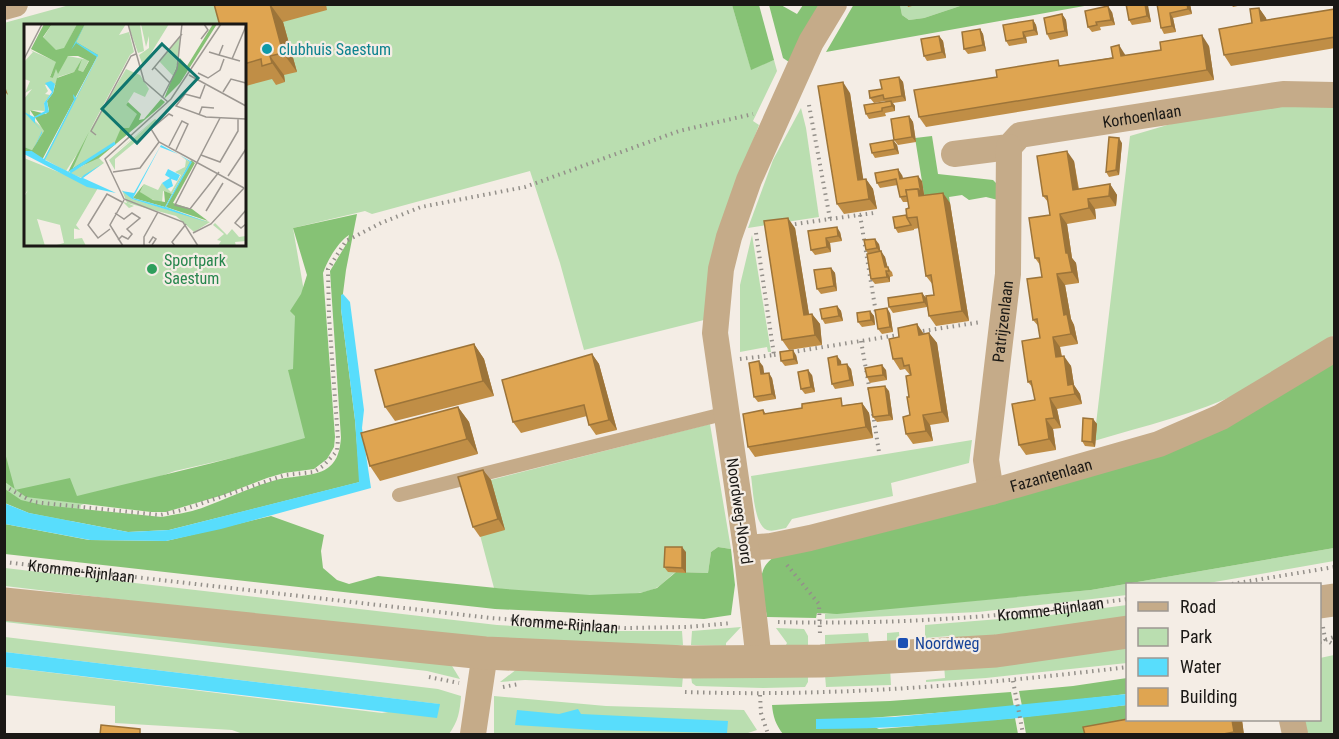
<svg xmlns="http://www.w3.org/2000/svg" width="1339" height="739" font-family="'Roboto Condensed',sans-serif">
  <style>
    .green { fill: #badeb0; fill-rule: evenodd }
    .forest { fill: #86c275 }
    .water { fill: #58ddfc }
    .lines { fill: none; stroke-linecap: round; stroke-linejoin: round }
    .path { stroke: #94908a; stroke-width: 4; stroke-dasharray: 1.5 4.5; stroke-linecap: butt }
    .service { stroke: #c5ab89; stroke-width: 14 }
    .minor { stroke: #c5ab89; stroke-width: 26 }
    .tertiary { stroke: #c5ab89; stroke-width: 33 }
    .wall { fill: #c08e46 }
    .shaded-wall { fill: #9c7439 }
    .building { fill: #dfa551; stroke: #9c7439; stroke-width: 1.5 }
    .culture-dot { fill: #0f9aa8; stroke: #f4ede5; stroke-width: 2 }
    .leisure-dot { fill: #2e9e5b; stroke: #f4ede5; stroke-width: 2 }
    .transit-dot { fill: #1a4fb4; stroke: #f4ede5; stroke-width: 2 }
    .labels { text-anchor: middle; stroke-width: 4.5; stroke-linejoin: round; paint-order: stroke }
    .culture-label { font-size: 16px; fill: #0d838f; stroke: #f4ede5; text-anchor: start }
    .street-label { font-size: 16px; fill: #1a1815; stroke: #f4ede5 }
    .leisure-label { font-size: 16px; fill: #27864d; stroke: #f4ede5; text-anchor: start }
    .transit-label { font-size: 16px; fill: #164399; stroke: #f4ede5; text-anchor: start }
    .inset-river { fill: none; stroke: #58ddfc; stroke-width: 3 }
    .inset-road { fill: none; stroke: #9d9892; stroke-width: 1.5 }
    .view { fill: #0f766e; fill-opacity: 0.15; stroke: #0f766e; stroke-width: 3 }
    .inset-edge { fill: none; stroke: #1a1815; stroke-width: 3 }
  </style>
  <rect width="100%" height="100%" fill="#f4ede5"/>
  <!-- green -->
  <g class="green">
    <path d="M 73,4 L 732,5 L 751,69 L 774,60 L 777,71 L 753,121 L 759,125 L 738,181 L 704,320 L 584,350 L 560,263 L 530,171 L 372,214 L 365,211 L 293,228 L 329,436 L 175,471 L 81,505 L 80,510 L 69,522 L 29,513 L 5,503 L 4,23 ZM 26,26 L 244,26 L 244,244 L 26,244 Z"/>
    <path d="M 900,5 L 963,5 L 924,18 L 909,20 L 902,15 Z"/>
    <path d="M 1284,103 L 1334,105 L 1334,335 C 1305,355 1275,375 1243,391 C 1196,414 1144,426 1094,441 L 1130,136 L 1198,116 Z"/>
    <path d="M 801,108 L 806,128 L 819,217 L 748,228 L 773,160 Z"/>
    <path d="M 752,235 L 771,352 L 768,352 L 767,347 L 740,352 L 740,285 Z"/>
    <path d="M 710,424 L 731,549 L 718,547 L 711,552 L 708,573 L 676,572 C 668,577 662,586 654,589 C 620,602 532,593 494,588 L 467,486 Z"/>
    <path d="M 972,440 L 969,463 L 891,483 L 893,496 L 792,519 L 786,528 C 780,529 773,532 767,530 C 754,525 753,489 751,476 Z"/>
    <path d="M 1334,548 L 1334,561 L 1203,584 L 1128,584 L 1127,595 L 978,612 L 825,619 L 825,614 L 1091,590 Z"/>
    <path d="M 5,568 L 497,625 L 600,631 L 682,631 L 683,645 L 641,650 L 342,626 L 5,586 Z"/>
    <path d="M 1127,605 L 1127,624 L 951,642 L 950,636 L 925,638 L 925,625 L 1050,615 Z"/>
    <path d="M 5,607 L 449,661 L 460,679 L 427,671 L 5,622 Z"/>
    <path d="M 741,627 L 726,643 L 726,646 L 691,645 L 692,631 Z"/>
    <path d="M 776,628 L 804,629 L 808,636 L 808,645 L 786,645 L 787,643 Z"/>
    <path d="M 899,632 L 900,646 L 825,645 L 825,635 L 868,633 L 869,642 L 887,641 L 887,633 Z"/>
    <path d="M 5,637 L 438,689 L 461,696 C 460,711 458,722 449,734 L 243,734 L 232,730 L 115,723 L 115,706 L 5,695 L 5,667 L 382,713 L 439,704 L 5,652 Z"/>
    <path d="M 1127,645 L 1127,663 L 986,678 L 926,682 L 926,680 L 945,678 L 944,664 Z"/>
    <path d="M 1334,655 L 1334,734 L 1306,734 L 1303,720 L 1320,720 L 1320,658 Z"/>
    <path d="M 890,667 L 891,685 L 826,687 L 825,675 Z"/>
    <path d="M 517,669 L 683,676 L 682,687 L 525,680 L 500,682 Z"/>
    <path d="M 808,675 L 808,682 L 805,687 L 763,688 L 696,686 L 692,683 L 691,676 Z"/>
    <path d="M 494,696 L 606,706 L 744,710 L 757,730 L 745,734 L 494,734 Z"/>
  </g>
  <!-- forest -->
  <g class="forest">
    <path d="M 854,4 L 900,5 L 902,15 L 909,20 L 924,18 L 963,5 L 1090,5 L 826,52 Z"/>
    <path d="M 732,5 L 759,5 L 774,60 L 751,70 Z"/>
    <path d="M 769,5 L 781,5 L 797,14 L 803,5 L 823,5 L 789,62 L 783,58 Z"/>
    <path d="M 932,136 L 938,174 L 993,180 L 997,184 L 998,200 L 986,197 L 969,200 L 962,195 L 949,197 L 950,203 L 926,206 L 915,138 Z"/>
    <path d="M 357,214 L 346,270 L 341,309 L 355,420 L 360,482 L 169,530 L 128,532 L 29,513 L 5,503 L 5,489 L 21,500 L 42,505 L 162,517 C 177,514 193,512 207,506 C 231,497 255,485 280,479 C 294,476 319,476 329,467 C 338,460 340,449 341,438 L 330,271 L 347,243 L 349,235 C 338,242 327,261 323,273 L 335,437 L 334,447 L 330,454 L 327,459 L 314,469 L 284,473 L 267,478 L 223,495 L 166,512 L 151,512 L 26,497 L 5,482 L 4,449 L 15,490 L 70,478 L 77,496 C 153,477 230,460 305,438 L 288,370 L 293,369 L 295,316 L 290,311 L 301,294 L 307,275 L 293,228 Z"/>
    <path d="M 1334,357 L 1334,548 L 1091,590 L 837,614 L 817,613 L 816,618 L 767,617 C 763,592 752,570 777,555 L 1077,471 Z"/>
    <path d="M 271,516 L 324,535 L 321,551 L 323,568 L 337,580 L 349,584 L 378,576 L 506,589 L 590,595 L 640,593 L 657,588 L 676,572 L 708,573 L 711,552 L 718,547 L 731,549 L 735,585 L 731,615 L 704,619 L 495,609 L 5,554 L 5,524 L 89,540 L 166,541 Z"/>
    <path d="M 1127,678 L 1127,694 L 1022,706 L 1019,691 L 1073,686 Z"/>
    <path d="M 1011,692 L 1014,707 L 856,719 L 879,729 L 1015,718 L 1018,734 L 783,734 C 776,725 773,717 772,705 L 890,701 Z"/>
    <path d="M 1127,705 L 1128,720 L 1146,734 L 1026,734 L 1023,717 Z"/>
  </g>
  <!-- water -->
  <g class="water">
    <path d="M 343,294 L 350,302 L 364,410 L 362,428 L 371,488 L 221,529 L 166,541 L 90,540 L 5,524 L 4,503 L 29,513 L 128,532 L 169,530 L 359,482 L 355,420 L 341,309 L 341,295 Z"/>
    <path d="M 5,652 L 440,704 L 437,718 L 5,667 Z"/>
    <path d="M 1127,694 L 1127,705 C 1025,719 920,729 816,729 L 816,719 L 894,717 Z"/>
    <path d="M 578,709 L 581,714 L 728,721 L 727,733 L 596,730 L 515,725 L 517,710 L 559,714 Z"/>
  </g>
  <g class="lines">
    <!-- path -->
    <g class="path">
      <path d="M 860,215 L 876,313"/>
      <path d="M 830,219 L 874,213"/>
      <path d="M 789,225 L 830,219 L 809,105"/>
      <path d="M 917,332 L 981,322"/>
      <path d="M 861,341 L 870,392"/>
      <path d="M 774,355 L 904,334"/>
      <path d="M 740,359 L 774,355 L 756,233"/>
      <path d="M 873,414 L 879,452"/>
      <path d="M 4,486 L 33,502 L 160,515 L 182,510 L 285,475 L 314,472 L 323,466 L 337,451 L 338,439 L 329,317 L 328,269 L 346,241 L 381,223 L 421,207 L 525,187 L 679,131 L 753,114"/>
      <path id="s1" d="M 4,562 L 491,618 L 625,628 L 687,627 L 732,623"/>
      <path d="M 787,565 L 819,604 L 820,634"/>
      <path d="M 1232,584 L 1334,567"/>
      <path id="s2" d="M 778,622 C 855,624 932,621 1009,614 C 1048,611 1088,604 1128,599"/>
      <path d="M 1323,627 L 1325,639 L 1334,645"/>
      <path d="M 1320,642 L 1334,637"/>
      <path d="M 429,677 L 459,683"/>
      <path d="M 1013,681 L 1023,734"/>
      <path d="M 503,687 L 519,684"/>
      <path d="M 685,692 C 833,697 980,685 1128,667"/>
      <path d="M 760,695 L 761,713 L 768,734"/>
    </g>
    <!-- service -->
    <path class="service" d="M 399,495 L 727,413"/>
    <!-- minor -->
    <g class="minor">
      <path d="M 4,7 L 15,4"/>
      <path id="s3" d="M 954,154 L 1009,147 L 1020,135 L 1283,94 L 1334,95"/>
      <path id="s4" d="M 991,492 L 986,460 L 1008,274 L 1009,147"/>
      <path id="s5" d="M 746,548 L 771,546 L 810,538 L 991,492 L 1159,444 L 1221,417 L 1334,349"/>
      <path d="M 759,661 L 746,548 L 715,333 L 721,269 L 729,237 L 749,180 L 811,42 L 834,4"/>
      <path d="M 1292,720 L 1295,734"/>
      <path d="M 473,734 L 485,653"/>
    </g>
    <!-- tertiary -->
    <g class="tertiary">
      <path d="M 1320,602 L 1334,600"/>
      <path d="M 4,604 L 485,653 L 686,662 L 821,661 L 996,651 L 1128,632"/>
    </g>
  </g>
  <!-- wall -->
  <g class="wall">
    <path d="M 214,4 L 326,4 L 327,10 L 283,22 L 297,72 L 284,75 L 285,82 L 276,85 L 272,79 L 246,86 L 244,84 L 244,26 Z"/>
    <path d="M 907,4 L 920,4 L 908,7 Z"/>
    <path d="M 1126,4 L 1147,4 L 1151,22 L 1132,25 L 1129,20 Z"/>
    <path d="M 1157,4 L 1190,4 L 1192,14 L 1173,18 L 1176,32 L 1164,34 L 1161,28 Z"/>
    <path d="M 1231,4 L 1247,4 L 1233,7 Z"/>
    <path d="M 1259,8 L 1266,18 L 1267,21 L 1335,9 L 1335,48 L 1231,66 L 1224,55 L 1252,23 Z"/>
    <path d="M 1112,12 L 1115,25 L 1100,27 L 1101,30 L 1092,32 L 1088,27 Z"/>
    <path d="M 1062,14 L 1066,20 L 1068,36 L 1050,40 L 1047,34 Z"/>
    <path d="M 1033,20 L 1036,25 L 1038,35 L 1026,37 L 1027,43 L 1009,46 L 1006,41 Z"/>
    <path d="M 980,29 L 983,34 L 986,51 L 968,54 L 964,49 Z"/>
    <path d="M 939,36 L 943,41 L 946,58 L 927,61 L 924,56 Z"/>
    <path d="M 1209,46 L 1214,80 L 926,127 L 919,117 L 1062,66 L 1126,55 Z"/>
    <path d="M 899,77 L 903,82 L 906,101 L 893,103 L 895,106 L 895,111 L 885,113 L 886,116 L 869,119 L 866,114 L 886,102 L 885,101 L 874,103 L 870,98 Z"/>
    <path d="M 850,93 L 863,179 L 866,179 L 873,189 L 877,209 L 844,214 L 837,204 Z"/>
    <path d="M 909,116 L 913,122 L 916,142 L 898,145 L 894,140 Z"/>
    <path d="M 893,140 L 897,145 L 899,154 L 875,158 L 872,153 Z"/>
    <path d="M 1122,143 L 1119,175 L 1109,177 L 1106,172 Z"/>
    <path d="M 1074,161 L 1079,189 L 1110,184 L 1117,195 L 1116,206 L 1095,209 L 1096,219 L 1067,224 L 1072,258 L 1076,263 L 1079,283 L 1065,285 L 1071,319 L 1074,325 L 1078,344 L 1060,347 L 1062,356 L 1071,366 L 1074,385 L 1080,394 L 1082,404 L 1057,409 L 1061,428 L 1053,429 L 1056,450 L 1026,455 L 1019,445 L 1035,400 L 1033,388 L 1028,382 L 1040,338 L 1039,327 L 1033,320 L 1042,277 L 1040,265 L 1035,258 L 1050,215 L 1048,202 L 1043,196 Z"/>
    <path d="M 902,175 L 903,178 L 922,181 L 924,195 L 950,203 L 969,321 L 936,326 L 929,316 L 927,307 L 893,313 L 889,307 L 922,293 L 926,298 L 934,295 L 933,285 L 926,276 L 919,228 L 914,229 L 914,230 L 898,233 L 895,228 L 907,215 L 909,208 L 908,202 L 903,202 L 900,197 L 898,185 L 880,188 L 877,183 Z"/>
    <path d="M 795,228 L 809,315 L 812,314 L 820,324 L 822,345 L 789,350 L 782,340 Z"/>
    <path d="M 808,231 L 840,232 L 842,241 L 830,243 L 831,252 L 815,255 L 811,250 Z"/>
    <path d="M 879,244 L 880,252 L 885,257 L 887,267 L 892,272 L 893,276 L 890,277 L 890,282 L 875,284 L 871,279 L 868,254 L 866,250 Z"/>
    <path d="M 831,268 L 835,273 L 837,291 L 821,294 L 817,289 Z"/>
    <path d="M 837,306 L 841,311 L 843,321 L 825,324 L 822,319 Z"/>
    <path d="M 870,311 L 874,316 L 875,325 L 862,327 L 858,322 Z"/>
    <path d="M 890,313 L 893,332 L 882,334 L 878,329 Z"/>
    <path d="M 917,324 L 924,334 L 929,333 L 937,343 L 949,422 L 930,425 L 933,441 L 913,444 L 906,434 L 910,415 L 909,397 L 910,375 L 905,369 L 900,370 L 893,359 L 899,337 Z"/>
    <path d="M 474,344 L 484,359 L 494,396 L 395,421 L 385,407 Z"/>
    <path d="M 592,354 L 599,364 L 617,430 L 596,435 L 589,425 L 587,416 L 521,433 L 513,422 Z"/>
    <path d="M 796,355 L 798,364 L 785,366 L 781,361 Z"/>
    <path d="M 841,361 L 841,365 L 851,369 L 854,386 L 835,389 L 832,384 Z"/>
    <path d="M 763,366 L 764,374 L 772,378 L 776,399 L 758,402 L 754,397 Z"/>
    <path d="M 886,370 L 887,380 L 870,383 L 867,377 Z"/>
    <path d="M 812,375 L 815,392 L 805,394 L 801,389 Z"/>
    <path d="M 889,391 L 893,420 L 877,422 L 873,417 Z"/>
    <path d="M 862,403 L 869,413 L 873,438 L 755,457 L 748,447 L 763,410 L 766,414 Z"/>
    <path d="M 458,407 L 469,422 L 478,454 L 380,481 L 370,466 Z"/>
    <path d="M 1093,419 L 1097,424 L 1095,447 L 1085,446 L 1082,441 Z"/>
    <path d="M 483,470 L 491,480 L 505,530 L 480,537 L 473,527 Z"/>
    <path d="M 686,552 L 686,573 L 668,572 L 664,567 Z"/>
    <path d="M 1128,720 L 1242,720 L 1244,735 L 1085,735 Z"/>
  </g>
  <!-- shaded-wall -->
  <g class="shaded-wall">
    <path d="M 270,4 L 283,22 L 297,72 L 283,53 Z"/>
    <path d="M 1145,4 L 1148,5 L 1151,22 L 1147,16 Z"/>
    <path d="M 1187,4 L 1190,4 L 1192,14 L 1188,9 Z"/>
    <path d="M 1108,6 L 1112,12 L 1115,25 L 1111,20 Z"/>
    <path d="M 1259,8 L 1266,18 L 1269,32 L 1261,21 Z"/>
    <path d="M 1170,13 L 1173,18 L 1176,32 L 1172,26 Z"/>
    <path d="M 1062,14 L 1066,20 L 1068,36 L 1065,31 Z"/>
    <path d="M 1033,20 L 1036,25 L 1038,35 L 1034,30 Z"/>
    <path d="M 980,29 L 983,34 L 986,51 L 983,45 Z"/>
    <path d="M 1023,32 L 1026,37 L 1027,43 L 1024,38 Z"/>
    <path d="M 1202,35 L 1209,46 L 1214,80 L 1207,70 Z"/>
    <path d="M 939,36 L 943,41 L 946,58 L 942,52 Z"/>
    <path d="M 1119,45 L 1126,56 L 1121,56 Z"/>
    <path d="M 270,56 L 284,75 L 285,82 L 272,63 Z"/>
    <path d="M 899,77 L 903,82 L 906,101 L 902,96 Z"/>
    <path d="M 843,82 L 850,93 L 865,190 L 858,180 Z"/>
    <path d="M 4,83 L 8,95 L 4,91 Z"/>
    <path d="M 891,101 L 895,106 L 895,111 L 892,106 Z"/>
    <path d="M 909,116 L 913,122 L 916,142 L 912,137 Z"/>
    <path d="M 1119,138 L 1122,143 L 1119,175 L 1116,170 Z"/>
    <path d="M 893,140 L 897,145 L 899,154 L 895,149 Z"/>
    <path d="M 1067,151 L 1074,161 L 1080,201 L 1073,190 Z"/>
    <path d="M 898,169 L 902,175 L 904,184 L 900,179 Z"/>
    <path d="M 918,176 L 922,181 L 926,207 L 919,196 L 918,189 Z"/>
    <path d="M 866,179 L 873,189 L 877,209 L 869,199 Z"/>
    <path d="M 1110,184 L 1117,195 L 1116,206 L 1109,196 Z"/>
    <path d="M 943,193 L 950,203 L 969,321 L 962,311 Z"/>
    <path d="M 1088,199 L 1095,209 L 1096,219 L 1089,208 Z"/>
    <path d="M 1060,214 L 1067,224 L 1072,258 L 1076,263 L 1079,283 L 1072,272 L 1066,253 Z"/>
    <path d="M 788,218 L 795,228 L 811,326 L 804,315 Z"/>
    <path d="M 837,227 L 840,232 L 842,241 L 838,236 Z"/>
    <path d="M 826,238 L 830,243 L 831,252 L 827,247 Z"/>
    <path d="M 875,239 L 879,244 L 881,254 L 877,248 Z"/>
    <path d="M 881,251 L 885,257 L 889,272 L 885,267 Z"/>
    <path d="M 831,268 L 835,273 L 837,291 L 834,286 Z"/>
    <path d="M 886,271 L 890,277 L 890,282 L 887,277 Z"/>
    <path d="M 1057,274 L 1065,285 L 1071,319 L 1074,325 L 1078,344 L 1071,334 L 1064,315 Z"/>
    <path d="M 922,293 L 926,298 L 927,307 L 924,302 Z"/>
    <path d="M 837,306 L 841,311 L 843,321 L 839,316 Z"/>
    <path d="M 887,308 L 890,313 L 893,332 L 890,327 Z"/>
    <path d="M 870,311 L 874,316 L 875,325 L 871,320 Z"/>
    <path d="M 812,314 L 820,324 L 822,345 L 815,335 Z"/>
    <path d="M 917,324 L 924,335 L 919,335 Z"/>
    <path d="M 929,333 L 937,343 L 949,422 L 942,412 Z"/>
    <path d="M 1053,337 L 1060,347 L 1063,367 L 1056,357 Z"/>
    <path d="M 474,344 L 484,359 L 494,396 L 483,381 Z"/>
    <path d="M 793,350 L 796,355 L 798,364 L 794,359 Z"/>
    <path d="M 592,354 L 599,364 L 617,430 L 609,420 Z"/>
    <path d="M 837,356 L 841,361 L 842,370 L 838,365 Z"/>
    <path d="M 1064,356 L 1071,366 L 1074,385 L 1080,394 L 1082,404 L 1068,385 Z"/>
    <path d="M 759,361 L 763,366 L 765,379 L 761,374 Z"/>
    <path d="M 847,364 L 851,369 L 854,386 L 850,380 Z"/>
    <path d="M 882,365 L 886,370 L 887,380 L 883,375 Z"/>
    <path d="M 808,370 L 812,375 L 815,392 L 811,387 Z"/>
    <path d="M 769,373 L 772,378 L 776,399 L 772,394 Z"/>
    <path d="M 885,386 L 889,391 L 893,420 L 889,415 Z"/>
    <path d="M 1050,398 L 1057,409 L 1061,428 L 1054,418 Z"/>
    <path d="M 862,403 L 869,413 L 873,438 L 866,427 Z"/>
    <path d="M 458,407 L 469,422 L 478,454 L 467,439 Z"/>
    <path d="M 923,415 L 930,425 L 933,441 L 926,431 Z"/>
    <path d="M 1046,419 L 1053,429 L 1056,450 L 1049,439 Z"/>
    <path d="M 1093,419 L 1097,424 L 1095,447 L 1092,442 Z"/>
    <path d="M 483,470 L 491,480 L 505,530 L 498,519 Z"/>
    <path d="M 682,547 L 686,552 L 686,573 L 682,568 Z"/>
    <path d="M 1232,720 L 1242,720 L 1244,735 L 1236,735 L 1234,732 Z"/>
  </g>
  <!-- building -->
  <g class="building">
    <path d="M 214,4 L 270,4 L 283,53 L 270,56 L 272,63 L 262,66 L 261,59 L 244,64 L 244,26 L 220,26 Z"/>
    <path d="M 1126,4 L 1145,4 L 1147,16 L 1129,20 Z"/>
    <path d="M 1157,4 L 1187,4 L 1188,9 L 1170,13 L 1172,26 L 1161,28 Z"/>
    <path d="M 1108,6 L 1111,20 L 1096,22 L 1097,25 L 1088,27 L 1085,11 Z"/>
    <path d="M 1259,8 L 1261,21 L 1335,9 L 1335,37 L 1224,55 L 1219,29 L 1252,23 L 1250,9 Z"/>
    <path d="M 1062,14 L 1065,31 L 1047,34 L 1044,18 Z"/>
    <path d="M 1033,20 L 1034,30 L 1023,32 L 1024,38 L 1006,41 L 1003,25 Z"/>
    <path d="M 980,29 L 983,45 L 964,49 L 962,32 Z"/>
    <path d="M 1202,35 L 1207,70 L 919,117 L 914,90 L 997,77 L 996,70 L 1058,60 L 1059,66 L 1113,58 L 1111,47 L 1119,45 L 1121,56 L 1161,50 L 1160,42 Z"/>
    <path d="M 939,36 L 942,52 L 924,56 L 921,39 Z"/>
    <path d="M 899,77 L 902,96 L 884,99 L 883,95 L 870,98 L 869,91 L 882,89 L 880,80 Z"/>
    <path d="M 843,82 L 858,180 L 866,179 L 869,199 L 837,204 L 818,86 Z"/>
    <path d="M 891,101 L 892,106 L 882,108 L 882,111 L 866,114 L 864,105 Z"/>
    <path d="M 909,116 L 912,137 L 894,140 L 891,119 Z"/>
    <path d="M 1109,137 L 1119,138 L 1116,170 L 1106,172 Z"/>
    <path d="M 893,140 L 895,149 L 872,153 L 870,144 Z"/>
    <path d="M 1067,151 L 1073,190 L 1110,184 L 1109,196 L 1088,199 L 1089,208 L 1060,214 L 1066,253 L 1068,253 L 1072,272 L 1057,274 L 1064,315 L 1067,314 L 1071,334 L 1053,337 L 1056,357 L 1064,356 L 1068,385 L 1073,384 L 1075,394 L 1050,398 L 1054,418 L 1046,419 L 1049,439 L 1019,445 L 1012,404 L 1035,400 L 1031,381 L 1028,382 L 1022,341 L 1040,338 L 1037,319 L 1033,320 L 1027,279 L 1042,277 L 1039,258 L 1035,258 L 1029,218 L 1050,215 L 1047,196 L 1043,196 L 1037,156 Z"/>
    <path d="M 898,169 L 900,179 L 918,176 L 921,193 L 918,189 L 906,190 L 907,196 L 900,197 L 896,179 L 877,183 L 875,173 Z"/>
    <path d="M 918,189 L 919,196 L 943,193 L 962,311 L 929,316 L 926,296 L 934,295 L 931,275 L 926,276 L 917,217 L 907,218 L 906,209 L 909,208 L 906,190 Z"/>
    <path d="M 906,215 L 907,218 L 911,225 L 895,228 L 893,217 Z"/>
    <path d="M 788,218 L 804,315 L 812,314 L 815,335 L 782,340 L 764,221 Z"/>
    <path d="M 837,227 L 838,236 L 826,238 L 827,247 L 811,250 L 808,231 Z"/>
    <path d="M 875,239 L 877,248 L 866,250 L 864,240 Z"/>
    <path d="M 881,251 L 885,267 L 888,267 L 889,271 L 886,271 L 887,277 L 871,279 L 867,254 Z"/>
    <path d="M 831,268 L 834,286 L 817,289 L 814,270 Z"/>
    <path d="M 922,293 L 924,302 L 889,307 L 888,298 Z"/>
    <path d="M 837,306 L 839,316 L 822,319 L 820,309 Z"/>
    <path d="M 887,308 L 890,327 L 878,329 L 875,310 Z"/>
    <path d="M 870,311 L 871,320 L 858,322 L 857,313 Z"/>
    <path d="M 917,324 L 919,335 L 929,333 L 942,412 L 923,415 L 926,431 L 906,434 L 903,417 L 910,415 L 907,397 L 909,397 L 906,376 L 911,375 L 909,365 L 904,366 L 902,358 L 893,359 L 889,339 L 899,337 L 898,328 Z"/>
    <path d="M 474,344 L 483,381 L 385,407 L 375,370 Z"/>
    <path d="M 793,350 L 794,359 L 781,361 L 780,352 Z"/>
    <path d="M 592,354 L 609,420 L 589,425 L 584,405 L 513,422 L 502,380 Z"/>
    <path d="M 837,356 L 838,365 L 847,364 L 850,380 L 832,384 L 828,358 Z"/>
    <path d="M 759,361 L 761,374 L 769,373 L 772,394 L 754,397 L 749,363 Z"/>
    <path d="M 882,365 L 883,375 L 867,377 L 865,368 Z"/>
    <path d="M 808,370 L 811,387 L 801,389 L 798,372 Z"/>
    <path d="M 885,386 L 889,415 L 873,417 L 868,388 Z"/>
    <path d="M 841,398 L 842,406 L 862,403 L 866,427 L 748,447 L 743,414 L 763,410 L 764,414 L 802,408 L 802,404 Z"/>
    <path d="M 458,407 L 467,439 L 370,466 L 361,433 Z"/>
    <path d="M 1083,418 L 1093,419 L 1092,442 L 1082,441 Z"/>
    <path d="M 483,470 L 498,519 L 473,527 L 458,477 Z"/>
    <path d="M 665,547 L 682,547 L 682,568 L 664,567 Z"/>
    <path d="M 1128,719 L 1128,720 L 1232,720 L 1234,732 L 1218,735 L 1085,735 L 1083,727 Z"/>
    <path d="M 101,725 L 140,729 L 140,735 L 100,735 Z"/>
  </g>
  <!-- markers -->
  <circle class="culture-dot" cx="267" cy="49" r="6"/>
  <circle class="leisure-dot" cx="152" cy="269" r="6"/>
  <rect class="transit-dot" x="897" y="637" width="12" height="12" rx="3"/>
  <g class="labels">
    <!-- culture labels -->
    <g class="culture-label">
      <text x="279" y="55">clubhuis Saestum</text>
    </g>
    <!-- street labels -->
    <g class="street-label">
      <text dy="6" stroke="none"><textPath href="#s3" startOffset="195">Korhoenlaan</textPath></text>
      <text dy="6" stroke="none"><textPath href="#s4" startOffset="172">Patrijzenlaan</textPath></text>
      <text dy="6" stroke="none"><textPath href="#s5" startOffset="314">Fazantenlaan</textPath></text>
      <text transform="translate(740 511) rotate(82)" y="6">Noordweg-Noord</text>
      <text dy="6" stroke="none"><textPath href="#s1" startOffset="78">Kromme-Rijnlaan</textPath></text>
      <text dy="6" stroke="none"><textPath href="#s2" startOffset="273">Kromme-Rijnlaan</textPath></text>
      <text dy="6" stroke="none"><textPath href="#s1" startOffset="564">Kromme-Rijnlaan</textPath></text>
    </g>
    <!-- leisure labels -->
    <g class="leisure-label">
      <text x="164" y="266">Sportpark<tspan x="164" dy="18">Saestum</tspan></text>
    </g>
    <!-- transit labels -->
    <g class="transit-label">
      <text x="915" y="649">Noordweg</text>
    </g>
  </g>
  <!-- overview -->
  <g transform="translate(24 24)">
    <rect width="222" height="222" fill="#f4ede5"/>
    <path d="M 28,0 L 53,0 L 40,25 L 32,27 L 19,14 ZM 61,0 L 102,0 L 95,11 L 105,8 L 110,28 L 106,31 L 65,108 L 102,45 L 116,51 L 125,65 L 121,73 L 110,68 L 102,81 L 114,89 L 106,106 L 73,132 L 80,139 L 58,154 L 45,149 L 62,140 L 46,144 L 53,130 L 42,147 L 20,135 L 74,32 L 51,18 ZM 104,0 L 116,0 L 120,27 L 114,29 ZM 117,0 L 145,0 L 119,42 L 115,31 L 125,24 L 125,12 L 122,23 ZM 156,13 L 154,38 L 149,52 L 135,37 ZM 6,26 L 33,38 L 26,52 L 29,54 L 32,44 L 44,32 L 65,36 L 59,48 L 54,46 L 54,42 L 50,48 L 34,53 L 32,60 L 21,61 L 24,67 L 21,70 L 26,71 L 20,79 L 21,87 L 6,86 L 6,92 L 3,90 L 21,106 L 8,126 L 0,123 L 0,75 L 8,65 L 1,69 L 6,57 L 0,55 L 0,38 L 9,28 ZM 131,95 L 134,97 L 126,106 L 91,135 L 91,146 L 85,136 L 131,96 L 85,134 ZM 155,131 L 166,138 L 148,170 L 139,167 L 138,179 L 119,172 L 116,168 L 120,160 L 134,166 L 138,159 L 147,168 L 157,151 L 151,148 L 161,143 L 162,136 ZM 0,134 L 74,164 L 52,201 L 56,206 L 13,195 L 21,222 L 0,222 L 0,173 L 4,166 L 0,171 ZM 98,166 L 108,175 L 186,198 L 170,208 L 152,192 L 103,179 L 110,182 L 105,184 L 99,178 L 103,179 ZM 191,199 L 210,218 L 203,211 L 208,205 L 215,213 L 222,212 L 222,217 L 211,218 L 212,222 L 194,222 L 197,217 L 193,216 L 200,210 L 189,201 ZM 36,201 L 50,203 L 50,215 L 58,214 L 62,222 L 29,222 L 40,219 Z" fill="#badeb0"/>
    <path d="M 20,0 L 28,0 L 19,13 L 32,26 L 40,24 L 53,0 L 61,0 L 52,18 L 74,31 L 18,136 L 0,127 L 0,123 L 8,126 L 20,107 L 6,86 L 22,90 L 25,86 L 23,77 L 29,69 L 33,54 L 50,48 L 58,35 L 54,46 L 59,48 L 65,37 L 54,32 L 44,32 L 34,50 L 32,45 L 29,54 L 26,53 L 32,38 L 7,25 ZM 189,0 L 193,0 L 156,59 L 140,75 L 156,34 L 163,42 ZM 137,75 L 141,78 L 135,84 L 75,134 L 44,148 L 65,108 L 49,144 L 90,120 L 97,104 L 105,104 L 113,90 L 102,81 L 104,78 L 117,90 L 115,96 L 120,95 ZM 167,136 L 171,139 L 149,179 L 168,185 L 184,197 L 142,183 ZM 120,160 L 116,168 L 129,176 L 141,178 L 140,167 L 148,170 L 141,183 L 109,174 Z" fill="#86c275"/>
    <path d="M 61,0 L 52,18 L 74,31 L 74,32 L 21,136 L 57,154 L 60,151 L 78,140 L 59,154 L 92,169 L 63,163 L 0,130 L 0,127 L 8,127 L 0,122 L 20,135 L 50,76 L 49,70 L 52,74 L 73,33 L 52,19 L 47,26 ZM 27,57 L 31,60 L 29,69 L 23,77 L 25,88 L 11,94 L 11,99 L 18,107 L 18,109 L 10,124 L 18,107 L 0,88 L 10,93 L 21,87 L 20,79 L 28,68 L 21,59 ZM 137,121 L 154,130 L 136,123 L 109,174 L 141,183 L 166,138 L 156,131 L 168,138 L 142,183 L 183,198 L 108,175 L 98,167 L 110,169 ZM 144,145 L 156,151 L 153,157 L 147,155 L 149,162 L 143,165 L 138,159 L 146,154 L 141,151 Z" fill="#58ddfc"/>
    <path class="inset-river" d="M 46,148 L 91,119"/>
    <path class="inset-road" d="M 104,0 L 120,57 L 144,78M 177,15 L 184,6 L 180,0M 185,28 L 195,31 L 199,21M 195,31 L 216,37M 0,35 L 18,0M 208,35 L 222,2M 130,43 L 146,59M 128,46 L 158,10M 174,49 L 184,54 L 196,46 L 200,35M 165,51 L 222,82M 181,61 L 176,74 L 161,70 L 152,82 L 182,93 L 222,95M 199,68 L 207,55 L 222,59M 138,74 L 153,45 L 158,0M 175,91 L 178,83 L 190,84M 149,92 L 145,90 L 127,105 L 135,118 L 220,164M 72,111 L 67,107 L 107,32 L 112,30M 145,122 L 158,97 L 164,100 L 152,126M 177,131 L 196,138 L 214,107 L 214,95M 89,148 L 116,144 L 135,118M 195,148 L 166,185 L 151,181 L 196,94M 204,152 L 222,125M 222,186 L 211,199 L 217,204 L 222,200M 182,187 L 199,159M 91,189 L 100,195 L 108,189 L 116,194 L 103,205 L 108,210 L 104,215 L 98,212 L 94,216M 86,205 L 74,214 L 64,201 L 83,170 L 98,178M 169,209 L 187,200 L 220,164M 125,219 L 129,213 L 132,215 L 128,221M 99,222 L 86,201 L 100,176M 120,222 L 120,213 L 134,188M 151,222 L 148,218 L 162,200M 174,222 L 159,198 L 100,175 L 81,135 L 147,75 L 197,0"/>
    <path class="view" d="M 138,20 L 174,54 L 113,119 L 78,85 Z"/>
    <rect width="222" height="222" class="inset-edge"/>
  </g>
  <!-- border -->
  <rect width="1339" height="739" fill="none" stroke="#1a1815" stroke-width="12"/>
  <!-- legend -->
  <rect x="1126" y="583" width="195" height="138" fill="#f4ede5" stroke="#9d9892" stroke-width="1.5"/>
  <rect x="1138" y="602" width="30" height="9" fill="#c5ab89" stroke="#9d9892" stroke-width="1.5"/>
  <text x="1180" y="613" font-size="18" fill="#1a1815">Road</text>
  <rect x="1138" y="628" width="30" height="18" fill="#badeb0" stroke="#9d9892" stroke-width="1.5"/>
  <text x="1180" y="643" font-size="18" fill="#1a1815">Park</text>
  <rect x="1138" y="658" width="30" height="18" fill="#58ddfc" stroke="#9d9892" stroke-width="1.5"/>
  <text x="1180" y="673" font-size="18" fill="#1a1815">Water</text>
  <rect x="1138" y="688" width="30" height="18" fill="#dfa551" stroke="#9d9892" stroke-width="1.5"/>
  <text x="1180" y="703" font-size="18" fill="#1a1815">Building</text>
</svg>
